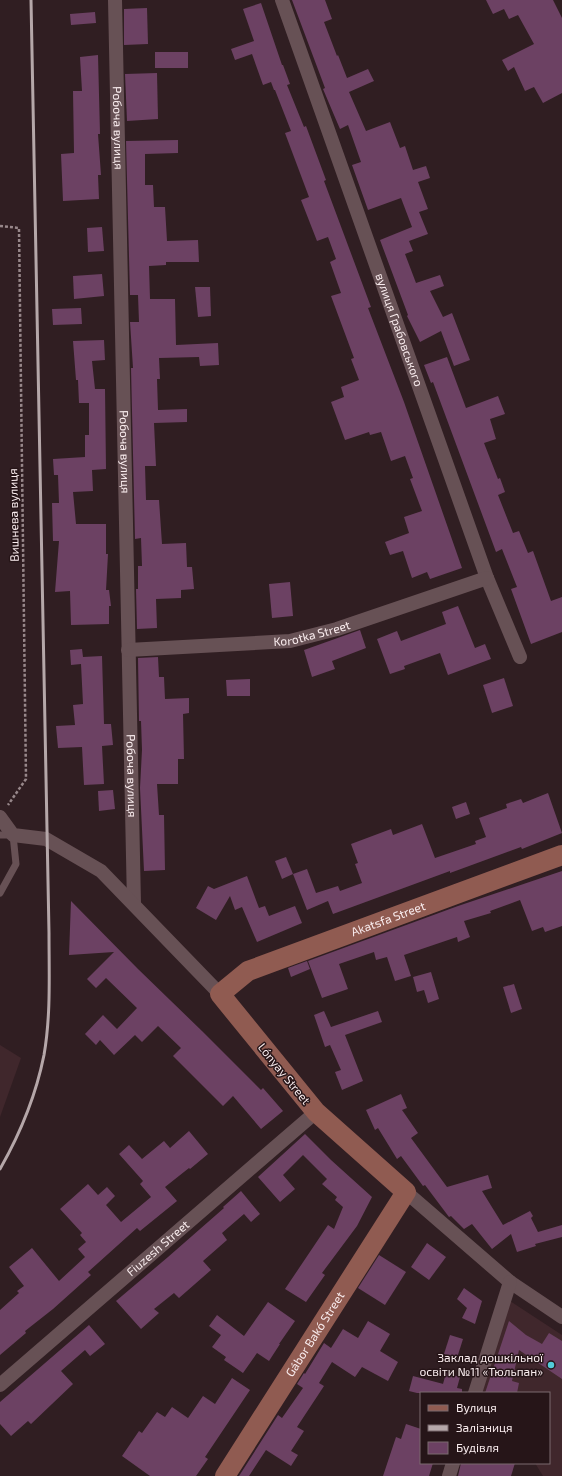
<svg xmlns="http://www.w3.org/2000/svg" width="562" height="1476" font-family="'Exo 2',sans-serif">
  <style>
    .built { fill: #40272c }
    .building { fill: #6c4163 }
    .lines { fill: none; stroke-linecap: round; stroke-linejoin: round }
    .path { stroke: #97878a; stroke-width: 2.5; stroke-dasharray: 3 2; stroke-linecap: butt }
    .lane { stroke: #675155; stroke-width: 7 }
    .street { stroke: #675155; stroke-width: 14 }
    .secondary { stroke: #905b51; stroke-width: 20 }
    .rail { stroke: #b5a7a9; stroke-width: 3 }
    .poi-dot { fill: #52cbd9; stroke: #261518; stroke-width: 1.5 }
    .labels { text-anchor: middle; stroke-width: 3; stroke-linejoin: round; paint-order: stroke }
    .street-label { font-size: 12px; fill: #f9ecee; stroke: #261518 }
    .poi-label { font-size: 12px; fill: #f9ecee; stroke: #261518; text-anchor: end }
  </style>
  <rect width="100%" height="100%" fill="#301e22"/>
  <!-- built -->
  <g class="built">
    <path d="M 0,1045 L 21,1058 L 0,1117 Z"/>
    <path d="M 510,1301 L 562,1335 L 562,1476 L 543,1476 L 535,1463 L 549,1463 L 549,1393 L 479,1393 Z"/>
  </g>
  <!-- building -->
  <g class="building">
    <path d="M 292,0 L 325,0 L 332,19 L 324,22 L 337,56 L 338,55 L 347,78 L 368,69 L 374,81 L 349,92 L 366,131 L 390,122 L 400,148 L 405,146 L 413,170 L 426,166 L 430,178 L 418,182 L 428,209 L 419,212 L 428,234 L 409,241 L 413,251 L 405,254 L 416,283 L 440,275 L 444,286 L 430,291 L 443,317 L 452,313 L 470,360 L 454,366 L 441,331 L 420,342 L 407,316 L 408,315 L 380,240 L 412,227 L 401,198 L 368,210 L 352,165 L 361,162 L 348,125 L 340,129 L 334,115 L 323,89 L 325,88 Z"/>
    <path d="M 486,0 L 553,0 L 562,18 L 562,93 L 543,103 L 534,87 L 525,91 L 514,67 L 508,71 L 502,60 L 534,44 L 518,15 L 509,19 L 504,9 L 493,14 Z"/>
    <path d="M 261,3 L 282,65 L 283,65 L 290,84 L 287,85 L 304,127 L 306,126 L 326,180 L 324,181 L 371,307 L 368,308 L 404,402 L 462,568 L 430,579 L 427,572 L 412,578 L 403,551 L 390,555 L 385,542 L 409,533 L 404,517 L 422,511 L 410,479 L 413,478 L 405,456 L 391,461 L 381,432 L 370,435 L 369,432 L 345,440 L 331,402 L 344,397 L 341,387 L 359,380 L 351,359 L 354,358 L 331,296 L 341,293 L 330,262 L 336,259 L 328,237 L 317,241 L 301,200 L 309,197 L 285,133 L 291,131 L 275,90 L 274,90 L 271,82 L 263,85 L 252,54 L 235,60 L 231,49 L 254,41 L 243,9 Z"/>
    <path d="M 147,8 L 148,44 L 124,45 L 124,9 Z"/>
    <path d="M 95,12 L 96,23 L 71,25 L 70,14 Z"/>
    <rect x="155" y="52" width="33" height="16"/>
    <path d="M 98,55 L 100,134 L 98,134 L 101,175 L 98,175 L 99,199 L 63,201 L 61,154 L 74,153 L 73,91 L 82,91 L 80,57 Z"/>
    <path d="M 157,73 L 158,119 L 127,121 L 125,74 Z"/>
    <path d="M 178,140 L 178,153 L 145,154 L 145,185 L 153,185 L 154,207 L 165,207 L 167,241 L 198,240 L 199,262 L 166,262 L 166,265 L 149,266 L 150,299 L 175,299 L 176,345 L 218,343 L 219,365 L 200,366 L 199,357 L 159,358 L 160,379 L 157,379 L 158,410 L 187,409 L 187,422 L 154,423 L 156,466 L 145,466 L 146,500 L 159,500 L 162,544 L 186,543 L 187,567 L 192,567 L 194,589 L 181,590 L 181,598 L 156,599 L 157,628 L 137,629 L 136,589 L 138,589 L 138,566 L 142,566 L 141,538 L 135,539 L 131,368 L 133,368 L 130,322 L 139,322 L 138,295 L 130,295 L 126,141 Z"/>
    <path d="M 102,227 L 104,251 L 88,252 L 87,228 Z"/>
    <path d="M 102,274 L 104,296 L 74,299 L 73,276 Z"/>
    <path d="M 195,287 L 210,287 L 211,316 L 198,317 Z"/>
    <path d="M 81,308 L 82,324 L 53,325 L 52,309 Z"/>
    <path d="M 104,340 L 105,360 L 92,361 L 95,389 L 105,389 L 106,469 L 92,470 L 93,491 L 73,492 L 76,524 L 106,524 L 106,554 L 108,554 L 106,590 L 109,590 L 111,606 L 109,606 L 109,624 L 71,625 L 70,591 L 55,592 L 59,541 L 53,541 L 52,503 L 59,503 L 58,475 L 54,475 L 53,459 L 85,457 L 85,435 L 89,435 L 89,403 L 79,403 L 78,380 L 76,380 L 73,341 Z"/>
    <path d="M 447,357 L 466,408 L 498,396 L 505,414 L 490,419 L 496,439 L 484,443 L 498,479 L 500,478 L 505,492 L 498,495 L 513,533 L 519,531 L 528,553 L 533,551 L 551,601 L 562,597 L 562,632 L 531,644 L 511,589 L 517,587 L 502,549 L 496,552 L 433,382 L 431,383 L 424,365 Z"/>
    <path d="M 290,582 L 293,616 L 272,618 L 269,584 Z"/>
    <path d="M 458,606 L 475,648 L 485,644 L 491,659 L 448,675 L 440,653 L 404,666 L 405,669 L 390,674 L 377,639 L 397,631 L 401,641 L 446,624 L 442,612 Z"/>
    <path d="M 360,630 L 366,648 L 332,661 L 335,669 L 312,677 L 304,650 Z"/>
    <path d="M 82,649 L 83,657 L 102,656 L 104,724 L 111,724 L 113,745 L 102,746 L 104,784 L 84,785 L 82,747 L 58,748 L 56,726 L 75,725 L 73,705 L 83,704 L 81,664 L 71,665 L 70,650 Z"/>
    <path d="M 158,657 L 159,677 L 164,677 L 165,699 L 189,698 L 189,713 L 183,714 L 184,759 L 178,759 L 178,784 L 157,784 L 159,815 L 164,815 L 165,870 L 144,871 L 140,788 L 142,750 L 141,721 L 139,721 L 138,658 Z"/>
    <path d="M 504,678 L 513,706 L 492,713 L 483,685 Z"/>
    <path d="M 250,679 L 250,696 L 227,696 L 226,680 Z"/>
    <path d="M 113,790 L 115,809 L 99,811 L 98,791 Z"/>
    <path d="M 548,793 L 562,833 L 522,849 L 521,847 L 450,873 L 450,871 L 333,914 L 328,901 L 307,910 L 293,874 L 307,869 L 316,893 L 338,886 L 340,891 L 362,883 L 355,864 L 358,863 L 351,844 L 391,829 L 393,835 L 422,824 L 435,858 L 476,844 L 475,841 L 486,837 L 479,818 L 507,808 L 506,804 L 521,799 L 523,803 Z"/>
    <path d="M 466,802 L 470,814 L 456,819 L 452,807 Z"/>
    <path d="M 286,857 L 293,874 L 282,879 L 275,861 Z"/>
    <path d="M 562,871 L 562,926 L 545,932 L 543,927 L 532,931 L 520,900 L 490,911 L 491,913 L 464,921 L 470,937 L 458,942 L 457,937 L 404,955 L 411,976 L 395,981 L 387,957 L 376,960 L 374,952 L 339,964 L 348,989 L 322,998 L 308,961 L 458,906 Z"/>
    <path d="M 247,876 L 259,908 L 265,906 L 269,916 L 295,906 L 302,923 L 257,942 L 242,907 L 235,910 L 230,896 L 216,920 L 196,908 L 208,886 L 214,889 Z"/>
    <path d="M 71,901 L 138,969 L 202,1031 L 261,1090 L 263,1088 L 283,1111 L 261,1129 L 233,1096 L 223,1106 L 173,1056 L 181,1048 L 158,1026 L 142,1042 L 135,1035 L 114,1055 L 100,1040 L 96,1045 L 85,1034 L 103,1015 L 117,1029 L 137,1008 L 106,978 L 96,988 L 87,979 L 114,952 L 69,955 Z"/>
    <path d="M 307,961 L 310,969 L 291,977 L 288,968 Z"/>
    <path d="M 431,972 L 439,999 L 428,1003 L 424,990 L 417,992 L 413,977 Z"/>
    <path d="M 514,984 L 522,1009 L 511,1013 L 503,987 Z"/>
    <path d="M 324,1011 L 331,1027 L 378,1011 L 382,1022 L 345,1035 L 363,1081 L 342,1090 L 335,1072 L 341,1070 L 330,1045 L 325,1047 L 314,1015 Z"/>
    <path d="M 401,1094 L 407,1108 L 402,1110 L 418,1133 L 411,1138 L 447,1187 L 488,1175 L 492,1188 L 482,1191 L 503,1225 L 530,1211 L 533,1216 L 531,1218 L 538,1232 L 562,1225 L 562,1237 L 535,1244 L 536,1246 L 517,1252 L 511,1234 L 492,1249 L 472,1224 L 464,1229 L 451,1216 L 449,1217 L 425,1185 L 423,1186 L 401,1156 L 397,1159 L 378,1128 L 375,1130 L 366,1110 Z"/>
    <path d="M 189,1131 L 208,1154 L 190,1169 L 189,1168 L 165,1187 L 177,1201 L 140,1231 L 137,1228 L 88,1272 L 91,1275 L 53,1309 L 25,1331 L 26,1333 L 0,1355 L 0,1310 L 19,1293 L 17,1291 L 24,1286 L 9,1267 L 32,1248 L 59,1281 L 85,1257 L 78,1249 L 86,1242 L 80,1235 L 82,1233 L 60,1209 L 88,1184 L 98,1195 L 107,1187 L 115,1196 L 106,1205 L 121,1222 L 151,1197 L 140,1184 L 143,1181 L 119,1154 L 129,1145 L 142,1159 L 164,1141 L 170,1148 Z"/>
    <path d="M 305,1134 L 331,1160 L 372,1197 L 357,1226 L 322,1273 L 325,1275 L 306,1302 L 285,1289 L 328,1225 L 334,1229 L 343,1207 L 335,1200 L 337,1197 L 322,1184 L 327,1179 L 303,1155 L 283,1175 L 295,1189 L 280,1202 L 258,1177 Z"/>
    <path d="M 241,1191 L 260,1214 L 251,1222 L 244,1214 L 222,1233 L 227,1240 L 203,1261 L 211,1270 L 179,1298 L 174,1293 L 154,1309 L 159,1313 L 141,1329 L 116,1301 L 168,1257 L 224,1208 L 223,1207 Z"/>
    <path d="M 427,1243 L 446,1257 L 429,1280 L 411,1267 Z"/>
    <path d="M 379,1255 L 406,1272 L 385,1305 L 358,1288 Z"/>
    <path d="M 464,1288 L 482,1301 L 475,1324 L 462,1318 L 467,1308 L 457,1299 Z"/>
    <path d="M 268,1302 L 295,1321 L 279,1344 L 280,1344 L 269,1361 L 257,1353 L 243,1373 L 224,1360 L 226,1357 L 212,1347 L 221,1335 L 209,1326 L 217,1315 L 244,1336 Z"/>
    <path d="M 368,1321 L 390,1334 L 380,1351 L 398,1362 L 388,1381 L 362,1367 L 355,1377 L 332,1362 L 319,1383 L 324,1386 L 297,1427 L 304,1431 L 291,1451 L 298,1455 L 291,1466 L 266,1450 L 249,1476 L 239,1476 L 278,1415 L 282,1418 L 303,1388 L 297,1384 L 304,1373 L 305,1374 L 324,1343 L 331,1348 L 343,1329 L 358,1338 Z"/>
    <path d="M 509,1321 L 526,1335 L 542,1344 L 549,1333 L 562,1341 L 562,1379 L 519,1350 L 512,1381 L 519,1383 L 517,1393 L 485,1393 Z"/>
    <path d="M 89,1325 L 105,1344 L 90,1356 L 85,1350 L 61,1371 L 73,1384 L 31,1424 L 28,1421 L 11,1436 L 0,1424 L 0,1402 Z"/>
    <path d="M 450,1335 L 463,1339 L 457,1358 L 444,1354 Z"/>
    <path d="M 446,1373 L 460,1377 L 457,1388 L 462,1389 L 462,1393 L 417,1393 L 409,1391 L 413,1376 L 451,1386 L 443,1384 Z"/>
    <path d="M 232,1378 L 250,1390 L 205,1457 L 208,1459 L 196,1476 L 150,1476 L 122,1456 L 139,1431 L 142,1433 L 157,1412 L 165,1417 L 172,1407 L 188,1418 L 203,1396 L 215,1404 Z"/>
    <path d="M 406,1424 L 421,1429 L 421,1463 L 433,1463 L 429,1476 L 383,1476 L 396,1437 L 401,1439 Z"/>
    <path d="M 461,1463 L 515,1463 L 511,1476 L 458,1476 Z"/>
  </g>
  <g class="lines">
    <!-- path -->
    <path class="path" d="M 0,226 L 19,228 L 26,779 L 8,805"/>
    <!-- lane -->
    <path class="lane" d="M 0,835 L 13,835 L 16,864 L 0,893"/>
    <!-- street -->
    <g class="street">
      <path id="s1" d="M 115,0 L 134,904"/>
      <path id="s2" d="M 282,0 L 487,578 L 520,657"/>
      <path id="s3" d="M 128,650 L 290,641 L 337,629 L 487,578"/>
      <path d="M 0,817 L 13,835 L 46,839 L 101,871 L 220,994"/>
      <path d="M 406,1192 L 510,1282 L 562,1317"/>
      <path id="s4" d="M 0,1385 L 316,1112"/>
      <path d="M 475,1393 L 510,1282"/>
      <path d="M 449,1476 L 453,1463"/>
    </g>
    <!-- secondary -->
    <path class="secondary" id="s5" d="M 225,1476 L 406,1192 L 316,1112 L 220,994 L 248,971 L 562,855"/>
    <!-- rail -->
    <path class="rail" d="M 0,1169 C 20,1134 36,1095 44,1055 C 51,1015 49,973 49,933 L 31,0"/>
  </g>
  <!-- markers -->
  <circle class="poi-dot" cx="551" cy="1365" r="4"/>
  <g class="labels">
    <!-- street labels -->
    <g class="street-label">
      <text dy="4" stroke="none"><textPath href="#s1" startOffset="128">Робоча вулиця</textPath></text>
      <text dy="4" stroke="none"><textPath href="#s2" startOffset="350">вулиця Грабовського</textPath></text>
      <text dy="4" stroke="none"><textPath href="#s1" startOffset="452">Робоча вулиця</textPath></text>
      <text transform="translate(14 515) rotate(-91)" y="4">Вишнева вулиця</text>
      <text dy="4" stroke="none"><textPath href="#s3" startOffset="185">Korotka Street</textPath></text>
      <text dy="4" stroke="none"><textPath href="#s1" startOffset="776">Робоча вулиця</textPath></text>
      <text dy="4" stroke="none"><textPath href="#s5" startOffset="795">Akatsfa Street</textPath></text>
      <text transform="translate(284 1074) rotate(51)" y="4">Lónyay Street</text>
      <text dy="4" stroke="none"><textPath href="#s4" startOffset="209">Fiuzesh Street</textPath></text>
      <text dy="4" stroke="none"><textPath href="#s5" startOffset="168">Gábor Bakó Street</textPath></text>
    </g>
    <!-- poi labels -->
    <g class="poi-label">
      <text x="543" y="1362">Заклад дошкільної<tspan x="543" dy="14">освіти №11 «Тюльпан»</tspan></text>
    </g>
  </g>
  <!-- legend -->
  <rect x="420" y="1392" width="130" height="72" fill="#261518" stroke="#7a6b6e"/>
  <rect x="428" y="1405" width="20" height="6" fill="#905b51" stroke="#7a6b6e"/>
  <text x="456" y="1412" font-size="12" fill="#f9ecee">Вулиця</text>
  <rect x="428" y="1425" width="20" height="6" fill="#b5a7a9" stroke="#7a6b6e"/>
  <text x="456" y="1432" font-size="12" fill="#f9ecee">Залізниця</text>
  <rect x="428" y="1442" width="20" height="12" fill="#6c4163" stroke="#7a6b6e"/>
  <text x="456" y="1452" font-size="12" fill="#f9ecee">Будівля</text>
</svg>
